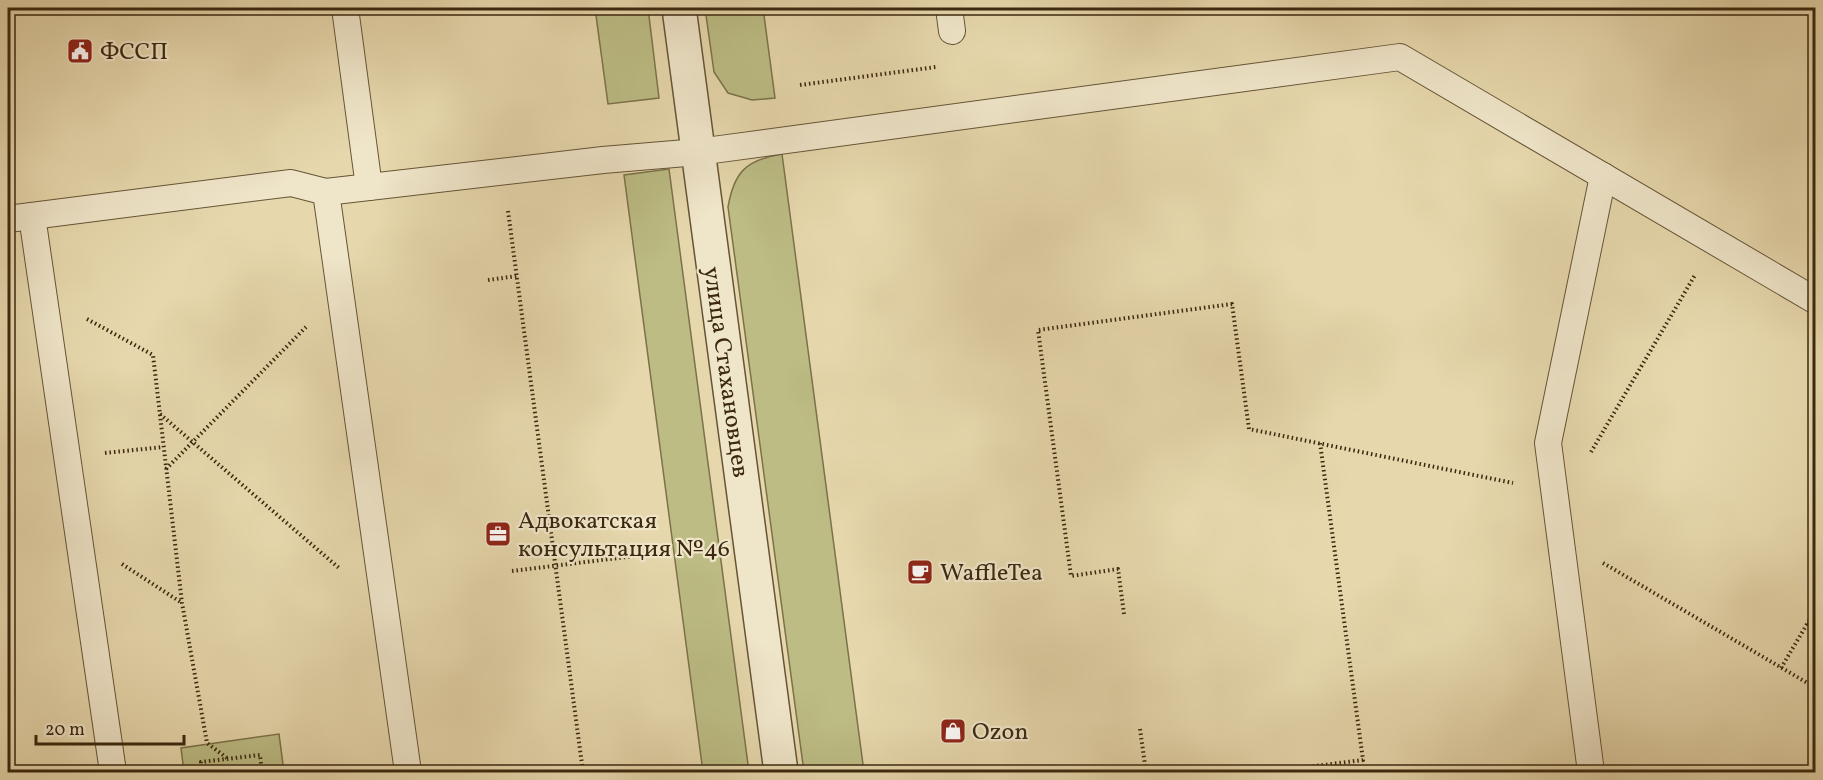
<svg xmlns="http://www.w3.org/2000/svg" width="1823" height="780" font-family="Vollkorn,serif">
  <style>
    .green { fill: #bcbc84; stroke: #7c724a; stroke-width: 1.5 }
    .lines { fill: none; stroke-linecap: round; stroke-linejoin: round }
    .lane-casing { stroke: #665436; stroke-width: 28 }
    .street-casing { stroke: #665436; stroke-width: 36 }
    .path { stroke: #3b280f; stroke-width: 4; stroke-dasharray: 1.5 3; stroke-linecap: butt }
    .lane { stroke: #efe5c9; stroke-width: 26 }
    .street { stroke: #efe5c9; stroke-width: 33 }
    .labels { text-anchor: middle; stroke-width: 4.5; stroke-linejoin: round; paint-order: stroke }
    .poi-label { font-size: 24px; fill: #3b280f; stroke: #efe5c9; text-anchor: start }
    .street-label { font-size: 24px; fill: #3b280f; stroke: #efe5c9 }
  </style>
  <rect width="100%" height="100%" fill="#e6d7ac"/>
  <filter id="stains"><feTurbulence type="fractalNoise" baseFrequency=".00333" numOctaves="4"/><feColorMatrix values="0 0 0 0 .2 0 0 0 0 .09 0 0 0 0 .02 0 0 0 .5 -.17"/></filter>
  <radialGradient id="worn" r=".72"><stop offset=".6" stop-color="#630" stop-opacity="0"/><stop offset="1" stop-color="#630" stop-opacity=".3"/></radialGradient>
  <!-- green -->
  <g class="green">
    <path d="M 595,8 L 648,8 L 659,98 L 608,104 Z"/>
    <path d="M 705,8 L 763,8 L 775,98 L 752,100 L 728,93 L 714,72 Z"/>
    <path d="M 782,154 L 864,772 L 804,772 L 728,207 C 734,172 746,160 782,154 Z"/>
    <path d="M 669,169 L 749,772 L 703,772 L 624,175 Z"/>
    <path d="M 279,734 L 284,772 L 184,772 L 181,748 Z"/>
  </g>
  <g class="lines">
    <defs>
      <g id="lane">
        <path d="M 345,8 L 369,187"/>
        <path d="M 949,8 L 952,31"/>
        <path d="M 326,192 L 408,772"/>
        <path d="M 32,216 L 113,772"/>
        <path d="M 8,219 L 291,183 L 326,192 L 603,160 L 698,152 L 1400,57 L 1816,301"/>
        <path d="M 1591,772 L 1548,443 L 1603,176"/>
      </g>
      <path id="street" d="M 679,8 L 781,772"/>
    </defs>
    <!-- lane casing -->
    <use href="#lane" class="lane-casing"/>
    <!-- street casing -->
    <use href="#street" class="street-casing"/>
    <!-- path -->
    <g class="path">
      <path d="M 800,85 L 936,67"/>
      <path d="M 508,211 L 583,772"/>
      <path d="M 488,280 L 517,276"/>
      <path d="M 87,319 L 153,355 L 182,603 L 207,743 L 227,758"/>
      <path d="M 160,414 L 339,568"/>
      <path d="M 1591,452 L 1695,275"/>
      <path d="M 105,453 L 163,447"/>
      <path d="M 166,469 L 306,327"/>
      <path d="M 1603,563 L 1816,688"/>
      <path d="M 122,564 L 182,603"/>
      <path d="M 512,571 L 659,553"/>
      <path d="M 1124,614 L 1118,569 L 1071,576 L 1038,330 L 1232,304 L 1249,429 L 1513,483"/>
      <path d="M 1807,623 L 1816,627"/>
      <path d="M 1781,668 L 1816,609"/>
      <path d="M 1140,729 L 1146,772"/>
      <path d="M 202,772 L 201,762 L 260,755 L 262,772"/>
      <path d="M 1268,772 L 1363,760 L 1320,443"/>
    </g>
    <!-- lane -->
    <use href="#lane" class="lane"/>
    <!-- street -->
    <use href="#street" class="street"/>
  </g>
  <!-- icons -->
  <defs>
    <symbol id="civic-square" viewBox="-11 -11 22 22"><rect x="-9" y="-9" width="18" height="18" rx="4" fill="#8f2418" stroke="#efe5c9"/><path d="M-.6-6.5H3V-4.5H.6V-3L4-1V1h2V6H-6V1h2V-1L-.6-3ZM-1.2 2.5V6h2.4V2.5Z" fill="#fff"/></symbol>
    <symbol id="office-square" viewBox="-11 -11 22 22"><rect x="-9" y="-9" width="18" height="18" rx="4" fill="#8f2418" stroke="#efe5c9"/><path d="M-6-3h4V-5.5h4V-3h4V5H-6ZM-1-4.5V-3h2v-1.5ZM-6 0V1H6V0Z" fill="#fff"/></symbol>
    <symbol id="cafe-square" viewBox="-11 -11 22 22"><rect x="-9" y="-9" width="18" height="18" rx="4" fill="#8f2418" stroke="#efe5c9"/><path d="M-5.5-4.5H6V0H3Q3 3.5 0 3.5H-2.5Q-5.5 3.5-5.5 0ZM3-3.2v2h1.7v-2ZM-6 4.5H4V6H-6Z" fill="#fff"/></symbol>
    <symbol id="shop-square" viewBox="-11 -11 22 22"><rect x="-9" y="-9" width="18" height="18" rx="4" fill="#8f2418" stroke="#efe5c9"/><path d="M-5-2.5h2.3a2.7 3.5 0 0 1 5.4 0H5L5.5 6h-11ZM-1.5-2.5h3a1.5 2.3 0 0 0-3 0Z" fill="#fff"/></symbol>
  </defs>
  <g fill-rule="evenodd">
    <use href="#civic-square" x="65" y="36" width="30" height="30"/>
    <use href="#office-square" x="483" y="519" width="30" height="30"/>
    <use href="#cafe-square" x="905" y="557" width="30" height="30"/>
    <use href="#shop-square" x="938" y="716" width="30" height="30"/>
  </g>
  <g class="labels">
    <!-- poi labels -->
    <g class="poi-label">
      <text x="100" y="59">ФССП</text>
      <text x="518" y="528">Адвокатская<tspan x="518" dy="28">консультация №46</tspan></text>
      <text x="940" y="580">WaffleTea</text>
      <text x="972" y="739">Ozon</text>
    </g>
    <!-- street labels -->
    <g class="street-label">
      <text transform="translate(727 372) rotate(82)" y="8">улица Стахановцев</text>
    </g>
  </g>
  <!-- margin -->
  <rect width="1823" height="780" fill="none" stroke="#e6d7ac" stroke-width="30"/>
  <rect x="9" y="9" width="1805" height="762" fill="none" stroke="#3b280f" stroke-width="3"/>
  <rect x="15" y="15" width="1793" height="750" fill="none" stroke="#3b280f" stroke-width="1.5"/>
  <!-- scale -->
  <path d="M36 735v9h148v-9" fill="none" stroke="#3b280f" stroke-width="3"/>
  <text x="45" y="735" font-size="18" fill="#3b280f" stroke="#efe5c9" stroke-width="4.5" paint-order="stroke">20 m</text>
  <rect width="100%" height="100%" filter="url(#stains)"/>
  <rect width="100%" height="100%" fill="url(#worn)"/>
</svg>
